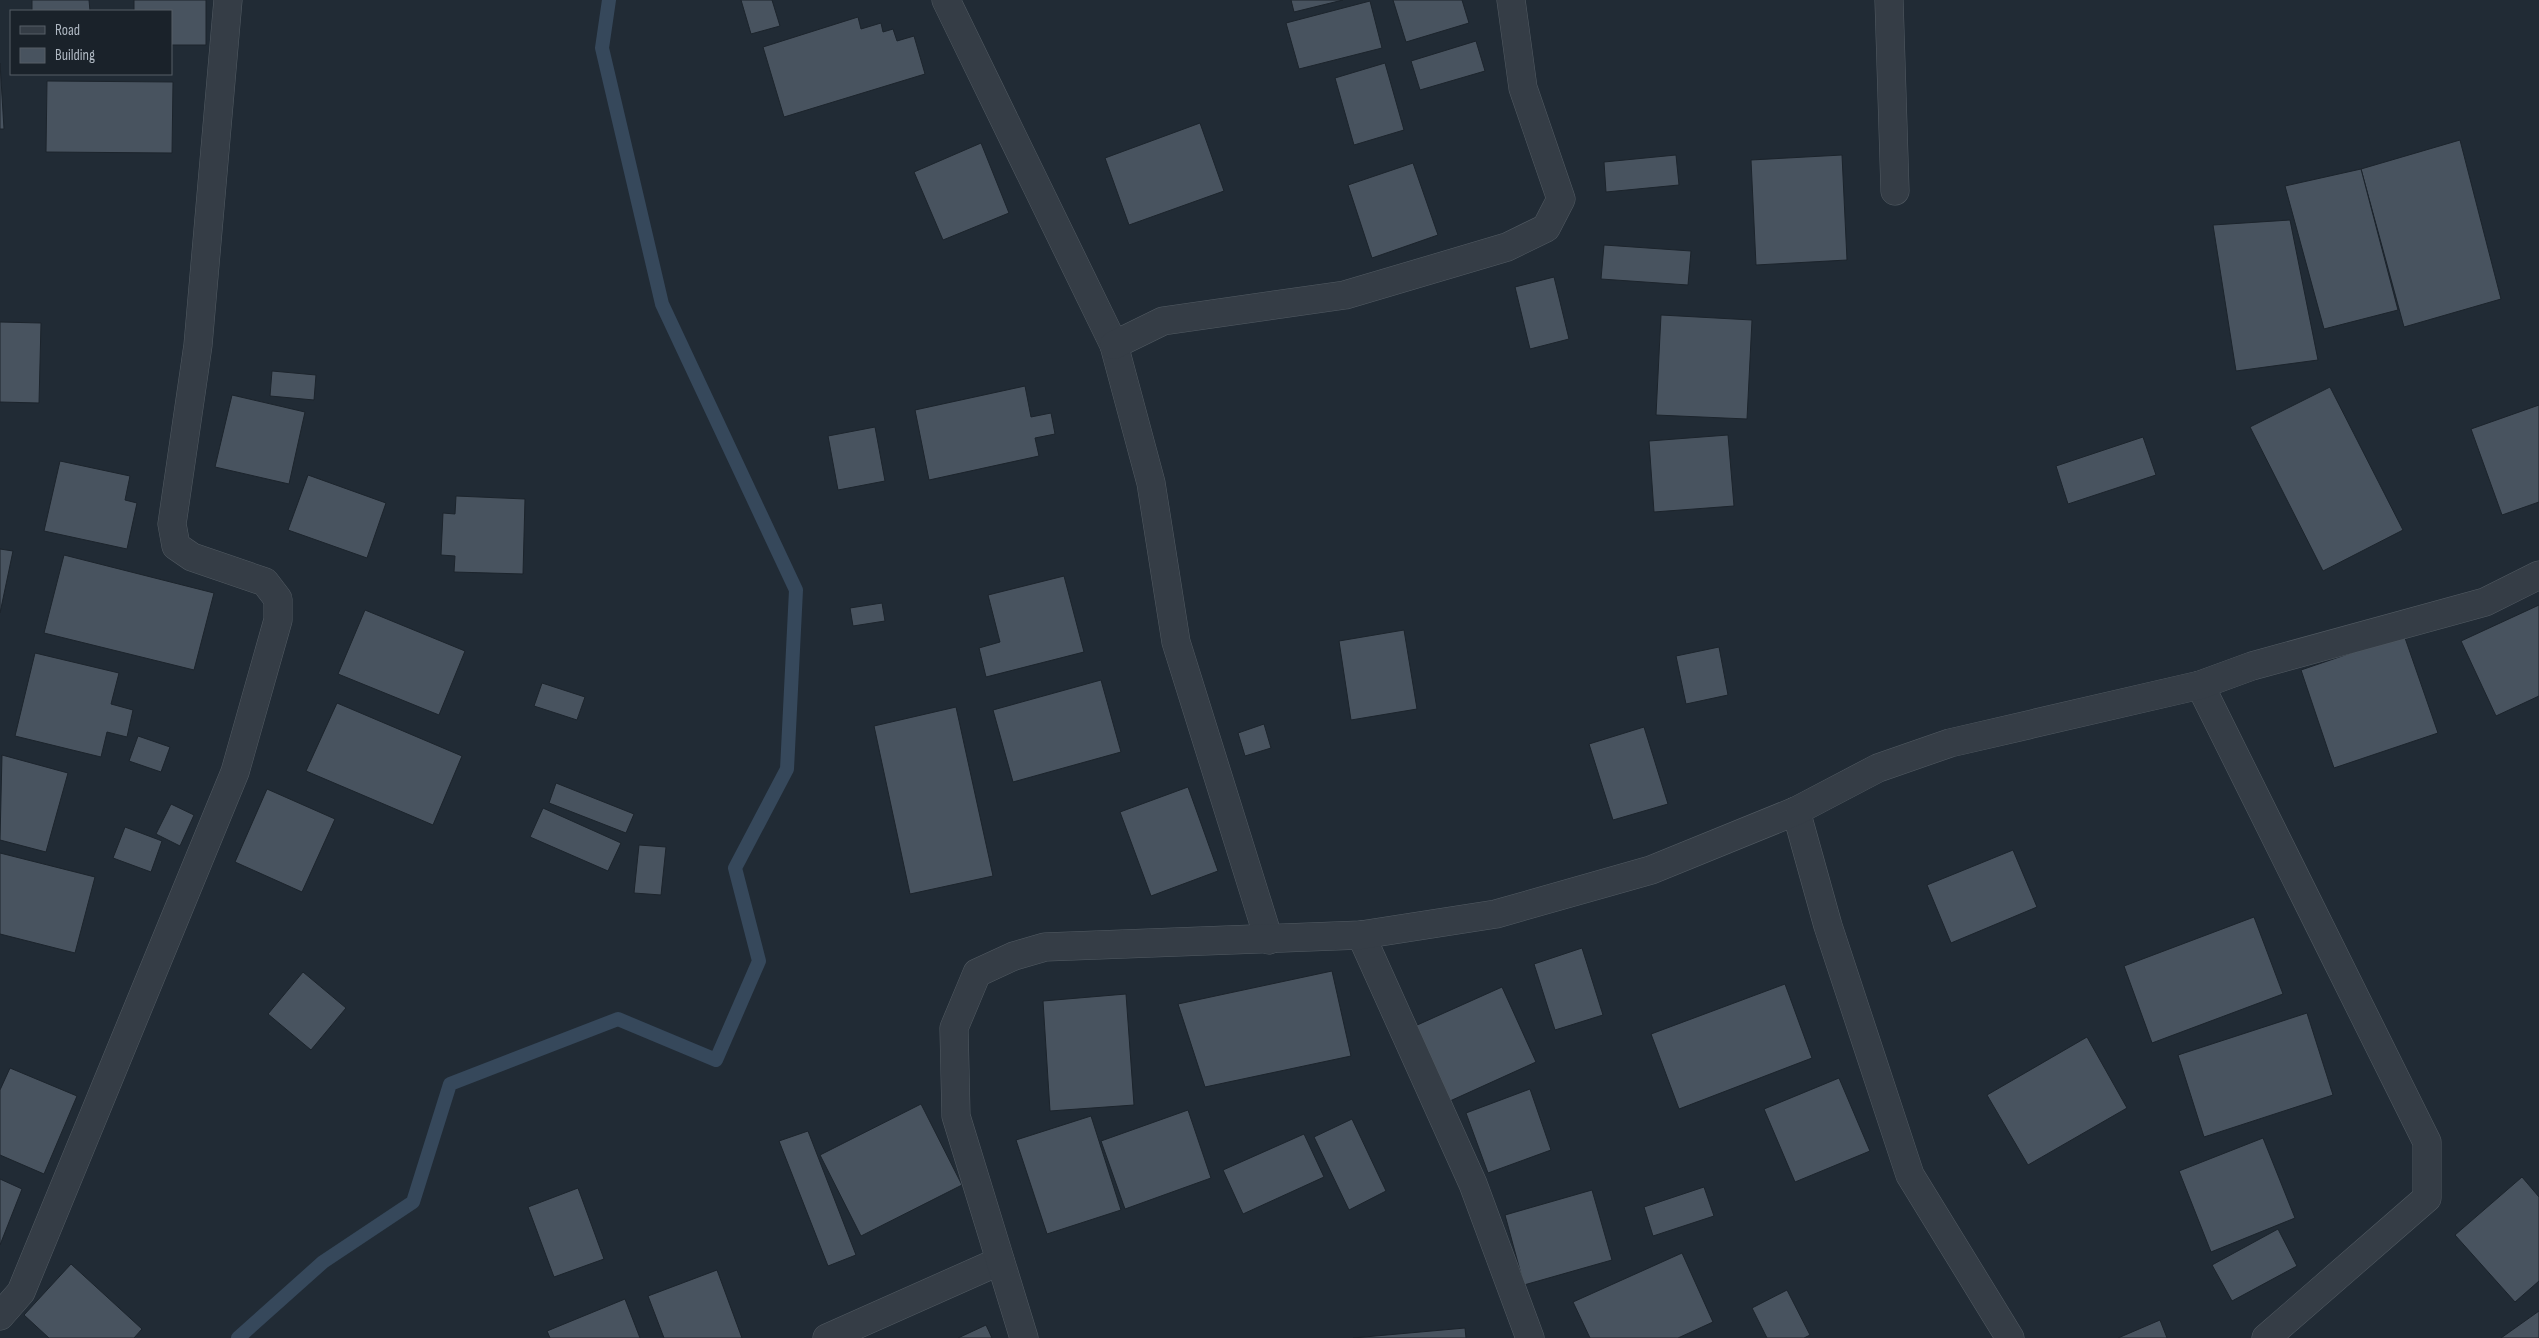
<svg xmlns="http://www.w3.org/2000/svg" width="2539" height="1338" font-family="'Sofia Sans Condensed',sans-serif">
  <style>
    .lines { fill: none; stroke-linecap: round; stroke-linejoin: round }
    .stream { stroke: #36485b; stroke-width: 14 }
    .building { fill: #48535f; stroke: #1c242c }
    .street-casing { stroke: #525b63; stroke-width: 29 }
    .street { stroke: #353d46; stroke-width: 28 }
  </style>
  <rect width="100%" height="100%" fill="#212b35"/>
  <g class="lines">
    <!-- stream -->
    <path class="stream" d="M 238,1338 L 323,1262 L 413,1202 L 450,1084 L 618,1019 L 716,1060 L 759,961 L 735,868 L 787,769 L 796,590 L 662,304 L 602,48 L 609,0"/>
  </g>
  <!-- building -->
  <g class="building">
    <path d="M 32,0 L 89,0 L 90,11 L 32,11 Z"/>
    <path d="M 134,0 L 206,0 L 206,45 L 171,45 L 171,11 L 134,11 Z"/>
    <path d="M 741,0 L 772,0 L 780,26 L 751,34 Z"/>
    <path d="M 1291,0 L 1343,0 L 1294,12 Z"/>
    <path d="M 1393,0 L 1462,0 L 1469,23 L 1406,42 Z"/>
    <path d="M 1370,1 L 1382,48 L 1299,69 L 1286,23 Z"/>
    <path d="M 858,17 L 861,29 L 881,23 L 883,32 L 893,29 L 897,41 L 914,36 L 925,74 L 784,117 L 763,47 Z"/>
    <path d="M 1476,41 L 1485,71 L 1420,90 L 1411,61 Z"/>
    <path d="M 0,63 L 4,129 L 0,129 Z"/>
    <path d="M 1385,63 L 1404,130 L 1354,145 L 1335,78 Z"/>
    <path d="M 47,81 L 173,82 L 172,153 L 46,152 Z"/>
    <path d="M 1200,123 L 1224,191 L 1129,225 L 1105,158 Z"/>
    <path d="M 2460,140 L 2501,299 L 2404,327 L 2361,169 Z"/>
    <path d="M 981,143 L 1009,213 L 943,240 L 914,172 Z"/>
    <path d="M 1676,155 L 1679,185 L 1606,192 L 1604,162 Z"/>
    <path d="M 1842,155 L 1847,260 L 1756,265 L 1751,160 Z"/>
    <path d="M 1413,163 L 1438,235 L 1372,258 L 1348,185 Z"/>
    <path d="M 2361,169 L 2398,310 L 2324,329 L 2285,186 Z"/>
    <path d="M 2290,220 L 2318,360 L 2236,371 L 2213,225 Z"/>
    <path d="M 1604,245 L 1691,251 L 1688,285 L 1601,279 Z"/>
    <path d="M 1554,277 L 1569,339 L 1530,349 L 1515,287 Z"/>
    <path d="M 1661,315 L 1752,320 L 1747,419 L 1656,415 Z"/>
    <path d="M 0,322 L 41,323 L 39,403 L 0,402 Z"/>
    <path d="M 272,371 L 316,375 L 314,400 L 270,396 Z"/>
    <path d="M 1025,386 L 1031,417 L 1051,413 L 1055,434 L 1035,438 L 1039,456 L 929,480 L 915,410 Z"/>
    <path d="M 2330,387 L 2403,530 L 2323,571 L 2250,427 Z"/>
    <path d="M 232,395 L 305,412 L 289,484 L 215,467 Z"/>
    <path d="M 2539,405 L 2539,502 L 2502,515 L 2471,429 Z"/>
    <path d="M 875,427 L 885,481 L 838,490 L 828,436 Z"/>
    <path d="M 1728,435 L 1734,506 L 1654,512 L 1649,441 Z"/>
    <path d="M 2143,437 L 2156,475 L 2068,504 L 2056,466 Z"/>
    <path d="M 60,461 L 130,476 L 125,500 L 137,503 L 127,549 L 44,531 Z"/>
    <path d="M 308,475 L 386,503 L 367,558 L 288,530 Z"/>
    <path d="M 456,496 L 525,499 L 523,574 L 454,572 L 455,556 L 441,555 L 443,513 L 455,514 Z"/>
    <path d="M 0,549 L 13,551 L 0,613 Z"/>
    <path d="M 64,555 L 214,593 L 194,670 L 44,633 Z"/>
    <path d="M 1064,576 L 1084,652 L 986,677 L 979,648 L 1000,642 L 988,595 Z"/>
    <path d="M 882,603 L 885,621 L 853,626 L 850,608 Z"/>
    <path d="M 2539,605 L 2539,696 L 2496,716 L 2461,641 Z"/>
    <path d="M 365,610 L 465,651 L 439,715 L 338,674 Z"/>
    <path d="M 1404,630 L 1417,709 L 1351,720 L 1339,641 Z"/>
    <path d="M 2404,635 L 2438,733 L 2334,768 L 2301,670 Z"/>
    <path d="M 1719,647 L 1728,695 L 1686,704 L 1676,656 Z"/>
    <path d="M 35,653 L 119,673 L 111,704 L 133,710 L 127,737 L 107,732 L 101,757 L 15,736 Z"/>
    <path d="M 1101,680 L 1121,752 L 1013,782 L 993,710 Z"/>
    <path d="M 542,683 L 585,697 L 577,720 L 534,706 Z"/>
    <path d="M 337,703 L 462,756 L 433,825 L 306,771 Z"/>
    <path d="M 956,707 L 993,876 L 910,894 L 874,726 Z"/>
    <path d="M 1264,724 L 1271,748 L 1245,756 L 1238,733 Z"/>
    <path d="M 1644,727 L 1668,804 L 1613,820 L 1589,744 Z"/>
    <path d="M 138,736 L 170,747 L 161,772 L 129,761 Z"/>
    <path d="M 2,755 L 68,773 L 46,852 L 0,840 Z"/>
    <path d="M 556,783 L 634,814 L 626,833 L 549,803 Z"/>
    <path d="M 1188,787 L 1218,871 L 1151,896 L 1120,812 Z"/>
    <path d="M 267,789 L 335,819 L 302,892 L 235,862 Z"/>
    <path d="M 171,804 L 194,815 L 180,846 L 156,834 Z"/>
    <path d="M 543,808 L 621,843 L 608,871 L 530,837 Z"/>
    <path d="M 125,827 L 162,841 L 151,872 L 113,858 Z"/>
    <path d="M 639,845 L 666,847 L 661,895 L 634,893 Z"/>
    <path d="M 2013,850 L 2037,907 L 1951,943 L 1927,885 Z"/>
    <path d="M 0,853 L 95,877 L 75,953 L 0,934 Z"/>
    <path d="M 2254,917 L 2283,994 L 2152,1043 L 2124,966 Z"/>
    <path d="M 1582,948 L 1603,1015 L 1555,1030 L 1534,964 Z"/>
    <path d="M 1332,971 L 1351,1056 L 1205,1087 L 1178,1004 Z"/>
    <path d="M 303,972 L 346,1008 L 311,1050 L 268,1014 Z"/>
    <path d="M 1785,984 L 1812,1058 L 1679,1109 L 1651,1034 Z"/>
    <path d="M 1502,987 L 1536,1062 L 1450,1101 L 1415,1026 Z"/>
    <path d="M 1126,994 L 1134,1105 L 1050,1111 L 1043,1001 Z"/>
    <path d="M 2307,1013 L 2333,1095 L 2204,1137 L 2178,1055 Z"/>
    <path d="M 2087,1037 L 2127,1108 L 2028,1165 L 1987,1095 Z"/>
    <path d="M 10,1068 L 77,1096 L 44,1174 L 0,1155 L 0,1090 Z"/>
    <path d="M 1839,1078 L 1870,1151 L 1795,1182 L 1764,1109 Z"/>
    <path d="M 1530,1089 L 1551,1150 L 1488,1173 L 1466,1113 Z"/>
    <path d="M 921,1104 L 962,1185 L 861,1236 L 820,1155 Z"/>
    <path d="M 1188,1110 L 1211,1178 L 1125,1209 L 1101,1141 Z"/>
    <path d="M 1091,1116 L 1121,1210 L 1047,1234 L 1016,1140 Z"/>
    <path d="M 1352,1119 L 1386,1191 L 1349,1210 L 1314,1137 Z"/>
    <path d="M 808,1131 L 856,1255 L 828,1266 L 779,1141 Z"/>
    <path d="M 1304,1134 L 1324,1177 L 1243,1214 L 1223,1170 Z"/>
    <path d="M 2263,1138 L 2295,1218 L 2211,1252 L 2179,1171 Z"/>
    <path d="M 2522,1177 L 2539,1197 L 2539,1281 L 2515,1302 L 2455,1235 Z"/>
    <path d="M 0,1179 L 22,1189 L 0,1245 Z"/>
    <path d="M 1704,1187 L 1714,1216 L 1653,1236 L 1644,1207 Z"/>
    <path d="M 578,1188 L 604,1259 L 554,1277 L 528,1207 Z"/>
    <path d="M 1592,1190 L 1612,1260 L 1524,1285 L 1505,1215 Z"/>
    <path d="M 2278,1229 L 2297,1266 L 2232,1301 L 2212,1265 Z"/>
    <path d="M 1682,1253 L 1713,1322 L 1678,1338 L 1590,1338 L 1573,1302 Z"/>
    <path d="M 71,1264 L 142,1329 L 134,1338 L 49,1338 L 24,1315 Z"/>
    <path d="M 717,1270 L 742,1338 L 664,1338 L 648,1296 Z"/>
    <path d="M 1787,1290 L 1810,1335 L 1804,1338 L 1767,1338 L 1752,1308 Z"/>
    <path d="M 625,1299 L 640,1338 L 550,1338 L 547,1331 Z"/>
    <path d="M 2539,1311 L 2539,1338 L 2501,1338 Z"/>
    <path d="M 2160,1320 L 2167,1338 L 2118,1338 Z"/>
    <path d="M 986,1325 L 992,1338 L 958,1338 Z"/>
    <path d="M 1465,1328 L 1466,1338 L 1353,1338 Z"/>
  </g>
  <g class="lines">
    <defs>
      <g id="street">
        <path d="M 946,0 L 1114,345 L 1151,483 L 1176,642 L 1269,940"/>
        <path d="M 1889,0 L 1895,191"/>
        <path d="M 1114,345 L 1163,321 L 1345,295 L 1507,247 L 1546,228 L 1561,199 L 1523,88 L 1511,0"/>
        <path d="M 2200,685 L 2427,1142 L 2427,1198 L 2266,1338"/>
        <path d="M 1796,811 L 1828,926 L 1910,1175 L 2010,1338"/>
        <path d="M 1361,935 L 1473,1184 L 1530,1338"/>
        <path d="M 0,1316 L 21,1292 L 235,772 L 278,620 L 278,599 L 265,582 L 192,557 L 176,546 L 172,524 L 198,345 L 228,0"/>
        <path d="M 827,1338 L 1000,1261"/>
        <path d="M 1024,1338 L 956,1116 L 954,1028 L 977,973 L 1014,956 L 1045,947 L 1361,935 L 1496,914 L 1651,870 L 1796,811 L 1878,768 L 1950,743 L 2200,685 L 2252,666 L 2485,602 L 2539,575"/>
      </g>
    </defs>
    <!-- street casing -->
    <use href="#street" class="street-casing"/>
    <!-- street -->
    <use href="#street" class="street"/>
  </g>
  <!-- legend -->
  <rect x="10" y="10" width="162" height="65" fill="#1a222a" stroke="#565e67"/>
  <rect x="20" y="26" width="25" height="8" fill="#353d46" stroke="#565e67"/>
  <text x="55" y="35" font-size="15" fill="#afb8c2">Road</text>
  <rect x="20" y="48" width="25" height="15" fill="#48535f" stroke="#565e67"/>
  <text x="55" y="60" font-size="15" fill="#afb8c2">Building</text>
</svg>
